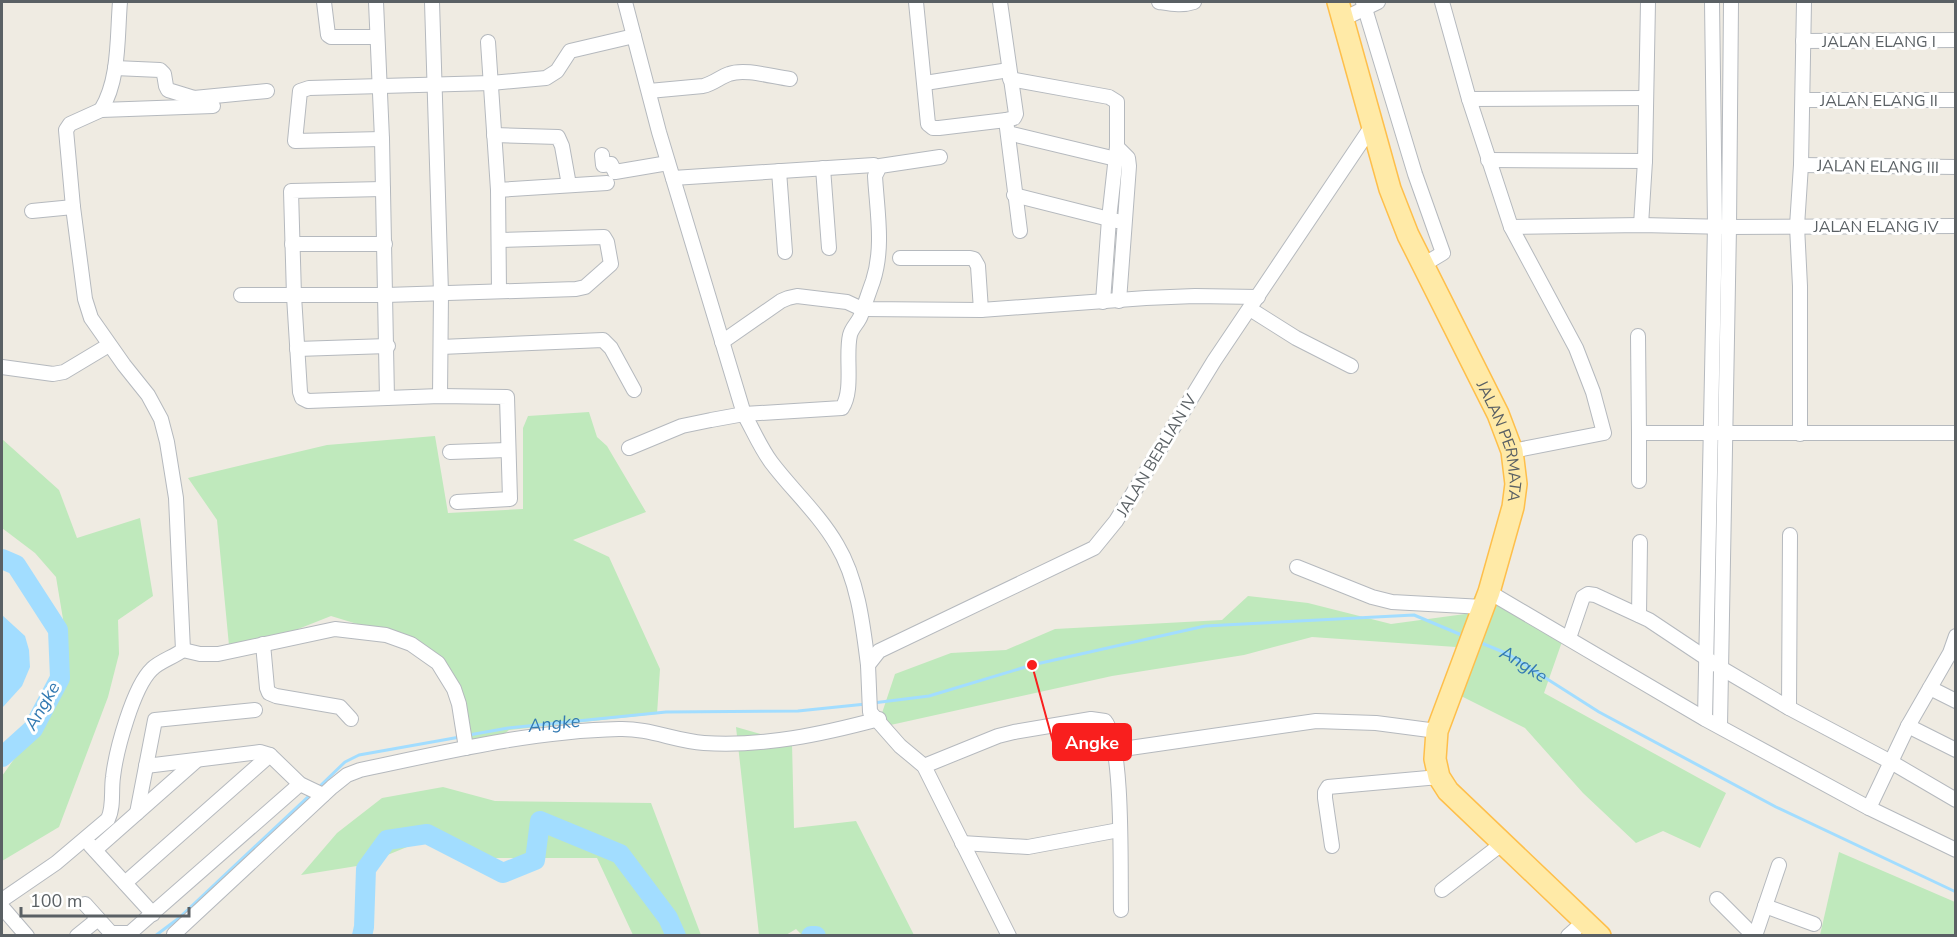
<svg xmlns="http://www.w3.org/2000/svg" width="1957" height="937" font-family="'Nunito Sans',sans-serif">
  <style>
    .green { fill: #bfe9bc }
    .water { fill: #a2ddff }
    .lines { fill: none; stroke-linecap: round; stroke-linejoin: round }
    .stream { stroke: #a2ddff; stroke-width: 3 }
    .river { stroke: #a2ddff; stroke-width: 20 }
    .minor-casing { stroke: #b5b9be; stroke-width: 16 }
    .primary-casing { stroke: #febf4b; stroke-width: 24 }
    .minor { stroke: #fff; stroke-width: 14 }
    .primary { stroke: #ffeaa7; stroke-width: 21 }
    .labels { text-anchor: middle; stroke-width: 6; stroke-linejoin: round; paint-order: stroke }
    .street-label { font-size: 16px; fill: #5a6064; stroke: #fff }
    .water-label { font-size: 18px; font-style: italic; fill: #337ab2; stroke: #fff }
    .leader { fill: none; stroke: #f91f1e; stroke-width: 2 }
    .callout-dot { fill: #f91f1e; stroke: #fff; stroke-width: 2 }
    .callout { fill: #f91f1e; stroke: #f91f1e; stroke-width: 2 }
    .callout-label { font-size: 18px; text-anchor: middle; font-weight: bold; fill: #fff }
  </style>
  <rect width="100%" height="100%" fill="#efebe2"/>
  <!-- green -->
  <g class="green">
    <path d="M 589,412 L 597,437 L 607,446 L 646,512 L 573,540 L 609,557 L 660,669 L 657,714 L 509,730 L 490,746 L 468,750 L 443,663 L 413,641 L 331,616 L 230,656 L 217,520 L 188,478 L 327,445 L 435,436 L 448,513 L 523,509 L 523,428 L 528,416 Z"/>
    <path d="M 2,439 L 59,490 L 77,538 L 140,518 L 153,596 L 118,620 L 119,654 L 108,697 L 59,827 L 2,861 L 2,776 L 52,706 L 67,643 L 56,577 L 35,553 L 2,528 Z"/>
    <path d="M 1480,586 L 1564,636 L 1544,693 L 1726,793 L 1700,848 L 1663,831 L 1636,843 L 1583,793 L 1525,728 L 1447,689 L 1456,647 L 1312,637 L 1244,655 L 1112,676 L 877,728 L 895,674 L 951,653 L 1006,650 L 1055,629 L 1222,620 L 1248,596 L 1308,603 L 1391,624 L 1465,614 Z"/>
    <path d="M 736,727 L 792,743 L 794,828 L 856,821 L 914,935 L 802,935 L 796,929 L 786,935 L 759,935 Z"/>
    <path d="M 443,787 L 495,801 L 651,803 L 701,935 L 633,935 L 597,858 L 453,858 L 429,838 L 363,865 L 301,875 L 337,833 L 382,798 Z"/>
    <path d="M 1839,852 L 1955,902 L 1955,935 L 1820,935 Z"/>
  </g>
  <!-- water -->
  <path class="water" d="M 2,615 L 25,636 L 29,650 L 30,667 L 22,686 L 2,708 Z"/>
  <g class="lines">
    <!-- stream -->
    <g class="stream">
      <path id="s1" d="M 1479,642 L 1508,654 L 1599,712 L 1776,807 L 1956,892"/>
      <path d="M 873,703 L 929,696 L 1032,665 L 1205,626 L 1414,615 L 1464,636"/>
      <path id="s2" d="M 469,735 L 508,728 L 666,712 L 798,711 L 866,704"/>
      <path d="M 318,788 L 345,762 L 359,755 L 460,737"/>
      <path d="M 155,936 L 179,918 L 311,794"/>
    </g>
    <!-- river -->
    <g class="river">
      <path d="M 2,559 L 16,565 L 58,630 L 60,678 L 33,729 L 2,757"/>
      <path d="M 362,936 L 364,927 L 366,869 L 387,840 L 427,834 L 503,873 L 535,860 L 540,821 L 620,854 L 668,918 L 676,936"/>
      <path d="M 811,936 L 816,936"/>
    </g>
    <defs>
      <g id="minor">
        <path d="M 324,2 L 328,35 L 331,37 L 377,37"/>
        <path d="M 376,2 L 382,139 L 387,398"/>
        <path d="M 432,2 L 441,293 L 440,396"/>
        <path d="M 625,2 L 659,132 L 744,414 C 753,430 760,447 771,462 C 792,490 819,514 837,545 C 858,580 863,625 868,665"/>
        <path d="M 916,2 L 928,124 L 933,128 L 939,128 L 1006,120"/>
        <path d="M 1000,2 L 1016,114 L 1014,118 L 1006,120 L 1020,231"/>
        <path d="M 1159,2 C 1172,4 1182,6 1194,2"/>
        <path d="M 1363,2 L 1415,174 L 1443,253 L 1423,265"/>
        <path d="M 1442,2 L 1469,99 L 1511,227 L 1576,348 L 1593,392 L 1604,433 L 1512,451"/>
        <path d="M 1343,19 L 1378,2"/>
        <path d="M 1803,41 L 1956,40"/>
        <path d="M 488,42 L 498,190 L 499,291"/>
        <path d="M 115,68 L 160,70 L 164,74 L 166,86 L 168,90 L 194,98 L 267,91"/>
        <path d="M 1010,79 L 1109,97 L 1117,102 L 1117,147 L 1109,219 L 1103,302"/>
        <path d="M 925,83 L 1009,70"/>
        <path d="M 649,91 L 703,86 C 713,84 720,77 729,74 C 745,68 773,77 790,79"/>
        <path d="M 1469,99 L 1645,98"/>
        <path d="M 1803,100 L 1956,100"/>
        <path d="M 101,110 C 120,79 117,36 120,2"/>
        <path d="M 1008,133 L 1116,159"/>
        <path d="M 494,135 L 558,137 L 562,146 L 569,185"/>
        <path d="M 382,139 L 295,141 L 300,91 L 309,88 L 491,83 L 546,78 L 557,71 L 570,51 L 634,36"/>
        <path d="M 1117,147 L 1128,158 L 1129,166 L 1119,301"/>
        <path d="M 602,155 L 603,165 L 611,164 L 615,172 L 668,163"/>
        <path d="M 1488,160 L 1645,161"/>
        <path d="M 1801,165 L 1956,167"/>
        <path d="M 823,168 L 829,248"/>
        <path d="M 779,171 L 785,252"/>
        <path d="M 673,178 L 874,165"/>
        <path d="M 383,189 L 291,191 L 294,296 L 300,392 L 302,398 L 308,401 L 440,396 L 507,397 L 510,499 L 457,502"/>
        <path d="M 498,190 L 607,183"/>
        <path d="M 1014,195 L 1117,221"/>
        <path d="M 32,211 L 73,207"/>
        <path d="M 1641,225 L 1645,161 L 1648,2"/>
        <path d="M 1511,227 L 1641,225 L 1729,227 L 1956,226"/>
        <path d="M 292,244 L 385,244"/>
        <path d="M 900,258 L 970,258 L 974,259 L 978,266 L 981,310"/>
        <path d="M 241,295 L 386,295 L 576,289 L 585,287 L 611,264 L 607,242 L 604,237 L 499,240"/>
        <path d="M 1250,309 L 1296,338 L 1351,366"/>
        <path d="M 1638,336 L 1639,433 L 1956,433"/>
        <path d="M 722,342 L 781,301 L 788,298 L 797,296 L 847,302 L 862,309 L 981,310 L 1146,298 L 1195,296 L 1258,297"/>
        <path d="M 441,347 L 603,340 L 611,348 L 634,390"/>
        <path d="M 297,349 L 388,346"/>
        <path d="M 2,367 L 53,374 L 64,372 L 109,345"/>
        <path d="M 1800,434 L 1800,286 L 1797,226 L 1801,165 L 1804,2"/>
        <path d="M 629,448 L 682,426 L 711,420 L 744,414 L 842,408 C 854,390 845,356 850,335 C 852,327 859,322 861,315 C 865,304 869,292 873,281 C 884,247 877,211 875,176 L 880,166 L 940,157"/>
        <path d="M 450,452 L 507,450"/>
        <path d="M 1639,481 L 1639,433"/>
        <path d="M 1297,567 L 1372,597 L 1392,602 L 1483,607"/>
        <path d="M 1489,592 L 1705,719 L 1869,808 L 1956,850"/>
        <path d="M 1639,615 L 1640,542"/>
        <path d="M 1569,638 L 1583,597 L 1588,594 L 1595,595 L 1649,620 L 1721,668 L 1789,708 L 1891,762 L 1956,800"/>
        <path d="M 263,644 L 267,688 L 269,693 L 276,696 L 340,707 L 351,719"/>
        <path d="M 183,650 L 200,654 L 218,654 L 335,629 L 386,635 L 411,644 L 438,663 L 454,689 L 459,704 L 466,748"/>
        <path d="M 1930,688 L 1956,701"/>
        <path d="M 1789,708 L 1790,535"/>
        <path d="M 1705,719 L 1715,226 L 1712,2"/>
        <path d="M 1720,726 L 1729,227 L 1731,2"/>
        <path d="M 1908,726 L 1956,750"/>
        <path d="M 1116,750 L 1316,721 L 1376,723 L 1437,731"/>
        <path d="M 146,766 L 260,752 L 270,755 L 300,784 L 323,795"/>
        <path d="M 924,766 L 998,736 L 1014,732 L 1091,719 L 1105,721 C 1124,744 1120,874 1121,910"/>
        <path d="M 1869,808 L 1908,726 L 1950,653 L 1956,636"/>
        <path d="M 137,813 L 155,720 L 255,710"/>
        <path d="M 962,843 L 1028,847 L 1119,830"/>
        <path d="M 90,845 L 153,914"/>
        <path d="M 1332,846 L 1325,798 L 1325,792 L 1328,787 L 1439,777"/>
        <path d="M 95,850 L 197,760"/>
        <path d="M 125,883 L 270,755"/>
        <path d="M 1442,890 L 1503,843"/>
        <path d="M 1717,899 L 1754,936"/>
        <path d="M 2,900 L 56,863 L 108,819 C 114,807 111,790 113,777 C 116,751 133,687 152,669 C 160,661 174,657 183,650 L 176,498 L 167,442 L 161,419 L 148,395 L 124,365 L 91,318 L 85,299 L 73,207 L 66,130 L 70,124 L 101,110 L 213,106"/>
        <path d="M 85,904 L 111,933 L 130,933 L 300,784"/>
        <path d="M 1765,906 L 1814,924"/>
        <path d="M 2,907 L 27,936"/>
        <path d="M 174,934 L 332,787 L 347,775 L 360,770 C 445,752 532,731 619,729 C 649,728 675,741 704,743 C 763,747 823,734 879,719"/>
        <path d="M 77,936 L 98,919"/>
        <path d="M 1009,936 L 924,766 L 900,746 L 870,712 L 868,665 L 879,651 L 1094,548 L 1116,521 L 1214,361 L 1372,126"/>
        <path d="M 1568,936 L 1586,920"/>
        <path d="M 1755,936 L 1779,865"/>
      </g>
      <g id="primary">
        <path id="s3" d="M 1338,2 L 1390,189 L 1408,235 L 1498,414 L 1512,451 L 1516,484 L 1513,507 L 1489,592 L 1437,731 L 1435,759 L 1439,777 L 1448,791 L 1600,936"/>
      </g>
    </defs>
    <!-- minor casing -->
    <use href="#minor" class="minor-casing"/>
    <!-- primary casing -->
    <use href="#primary" class="primary-casing"/>
    <!-- minor -->
    <use href="#minor" class="minor"/>
    <!-- primary -->
    <use href="#primary" class="primary"/>
  </g>
  <g class="labels">
    <!-- street labels -->
    <g class="street-label">
      <text x="1879" y="47">JALAN ELANG I</text>
      <text x="1879" y="106">JALAN ELANG II</text>
      <text transform="translate(1878 166) rotate(1)" y="6">JALAN ELANG III</text>
      <text x="1876" y="232">JALAN ELANG IV</text>
      <text dy="6" stroke="none"><textPath href="#s3" startOffset="471">JALAN PERMATA</textPath></text>
      <text transform="translate(1156 455) rotate(-59)" y="6">JALAN BERLIAN IV</text>
    </g>
    <!-- water labels -->
    <g class="water-label">
      <text dy="6" stroke="none"><textPath href="#s1" startOffset="50">Angke</textPath></text>
      <text transform="translate(42 706) rotate(-60)" y="6">Angke</text>
      <text dy="6" stroke="none"><textPath href="#s2" startOffset="86">Angke</textPath></text>
    </g>
  </g>
  <!-- callouts -->
  <path class="leader" d="M1032 665L1053 742"/>
  <circle class="callout-dot" cx="1032" cy="665" r="6"/>
  <rect class="callout" x="1053" y="724" width="78" height="36" rx="6"/>
  <g class="callout-label">
    <text x="1092" y="749">Angke</text>
  </g>
  <!-- border -->
  <rect width="1957" height="937" fill="none" stroke="#5a6064" stroke-width="6"/>
  <!-- scale -->
  <path d="M21 907v9h168v-9" fill="none" stroke="#5a6064" stroke-width="3"/>
  <text x="30" y="907" font-size="18" fill="#5a6064" stroke="#ffffff" stroke-width="4.5" paint-order="stroke">100 m</text>
</svg>
